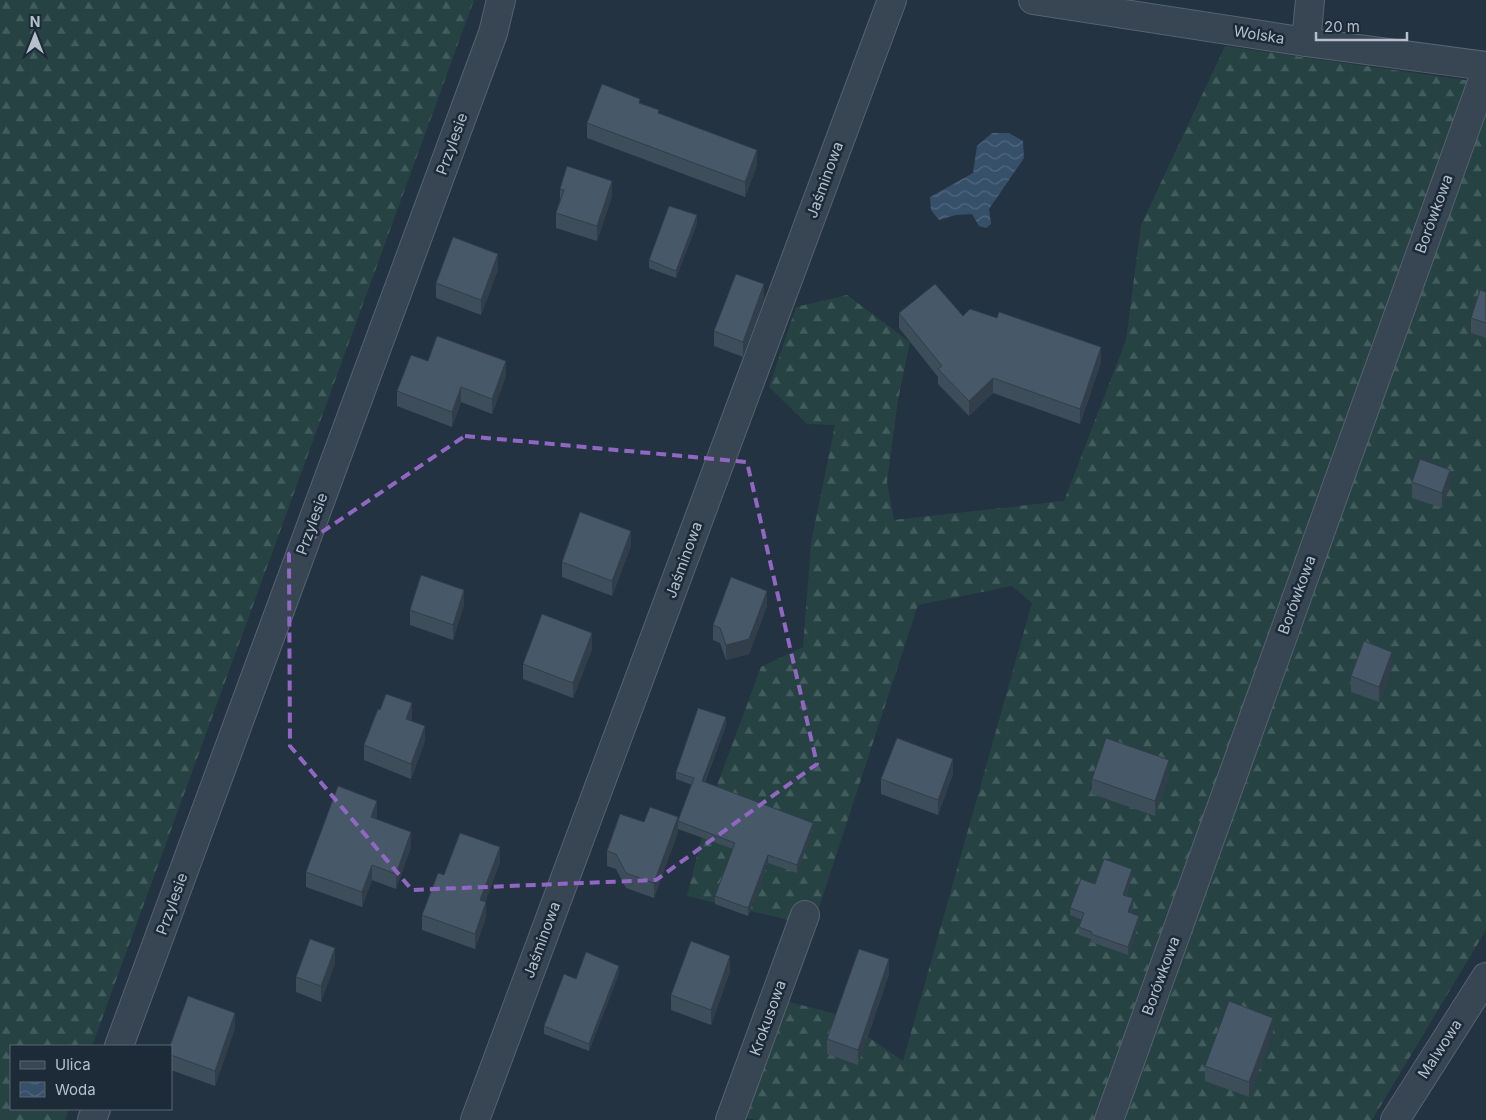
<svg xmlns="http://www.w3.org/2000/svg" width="1486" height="1120" font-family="Inter,sans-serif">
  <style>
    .forest { fill: url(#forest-firs) }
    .water { fill: url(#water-waves) }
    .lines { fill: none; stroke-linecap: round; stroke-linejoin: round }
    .minor-casing { stroke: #56636f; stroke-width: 30 }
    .minor { stroke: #384552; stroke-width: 28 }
    .wall { fill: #3d4d5a }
    .shaded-wall { fill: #323e4a }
    .building { fill: #475969; stroke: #323e4a }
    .marked { fill: none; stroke: #9267c4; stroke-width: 4; stroke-dasharray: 10 6; stroke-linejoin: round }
    .labels { text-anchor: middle; stroke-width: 5; stroke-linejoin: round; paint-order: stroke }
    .street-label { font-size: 15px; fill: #b5c0cc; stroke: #1d2a37 }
  </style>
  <defs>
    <pattern id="forest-firs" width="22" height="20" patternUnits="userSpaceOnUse" patternTransform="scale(1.25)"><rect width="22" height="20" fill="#264243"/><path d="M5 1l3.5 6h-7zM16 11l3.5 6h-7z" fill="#435c5d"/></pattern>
    <pattern id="water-waves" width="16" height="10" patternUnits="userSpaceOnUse" patternTransform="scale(1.25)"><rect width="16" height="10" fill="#37506a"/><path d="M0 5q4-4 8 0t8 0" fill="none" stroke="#52677e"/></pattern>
  </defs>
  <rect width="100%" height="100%" fill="#243342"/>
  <!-- forest -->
  <g class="forest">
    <path d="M 0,0 L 474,0 L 92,1046 L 11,1046 L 11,1109 L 69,1109 L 65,1120 L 0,1120 Z"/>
    <path d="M 1225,46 L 1486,83 L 1486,930 L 1372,1120 L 759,1120 L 740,1117 L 773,998 L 833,1013 L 903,1061 L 1032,603 L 1012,586 L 918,605 L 813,926 L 687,896 L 710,804 L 761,667 L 803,647 L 811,543 L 835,425 L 807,424 L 769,387 L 796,307 L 847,295 L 910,342 L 898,400 L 887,482 L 894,520 L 1064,501 L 1126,340 L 1141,225 Z"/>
  </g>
  <!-- water -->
  <path class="water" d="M 992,133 L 1009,133 L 1023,141 L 1024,158 L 989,209 L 991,224 L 986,228 L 979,226 L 972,214 L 956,215 L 939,220 L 931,210 L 930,197 L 973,173 L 977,146 Z"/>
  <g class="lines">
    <defs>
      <g id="minor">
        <path d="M 1033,0 L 1306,42 L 1486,66"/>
        <path d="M 1306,42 L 1310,0"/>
        <path d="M 119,1046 L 493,33 L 501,0"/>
        <path d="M 92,1120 L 96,1109"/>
        <path d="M 475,1120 L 892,0"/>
        <path d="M 730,1120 L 805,915"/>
        <path d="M 1109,1120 L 1486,71"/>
        <path d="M 1395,1120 L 1486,977"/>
      </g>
    </defs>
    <!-- minor casing -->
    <use href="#minor" class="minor-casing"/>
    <!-- minor -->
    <use href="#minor" class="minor"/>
  </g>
  <!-- wall -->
  <g class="wall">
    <path d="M 640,104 L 757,165 L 745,197 L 587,138 L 587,123 Z"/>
    <path d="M 560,189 L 612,196 L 597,241 L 556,228 L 556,213 L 560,201 Z"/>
    <path d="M 697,223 L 676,278 L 649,268 L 649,260 Z"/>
    <path d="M 498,269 L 481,315 L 436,298 L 436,283 Z"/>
    <path d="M 1486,292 L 1486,338 L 1471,333 L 1471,318 Z"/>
    <path d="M 764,299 L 743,357 L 714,346 L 714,331 Z"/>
    <path d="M 899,313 L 963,316 L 1101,362 L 1080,424 L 993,393 L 969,416 L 938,384 L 938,377 L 899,328 Z"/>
    <path d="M 428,361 L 506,376 L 492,414 L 461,402 L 452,427 L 397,406 L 397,391 Z"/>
    <path d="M 1412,482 L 1450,485 L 1442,508 L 1412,498 Z"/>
    <path d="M 631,546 L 612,596 L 562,577 L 562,562 Z"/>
    <path d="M 464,605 L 453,640 L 410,625 L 410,610 Z"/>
    <path d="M 767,606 L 749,654 L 726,660 L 720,643 L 713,640 L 713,625 Z"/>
    <path d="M 592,649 L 573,698 L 523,679 L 523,664 Z"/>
    <path d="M 1392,667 L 1379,702 L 1351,692 L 1351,676 Z"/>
    <path d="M 412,718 L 411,721 L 425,741 L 411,779 L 364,760 L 364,745 Z"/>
    <path d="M 726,725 L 705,782 L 813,830 L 797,873 L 768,863 L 748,916 L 715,904 L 715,896 L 733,849 L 678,829 L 678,821 L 692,785 L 676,779 L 676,772 Z"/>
    <path d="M 953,774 L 938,815 L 881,794 L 881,779 Z"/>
    <path d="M 1169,775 L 1155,816 L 1092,794 L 1092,779 Z"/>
    <path d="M 377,816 L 376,819 L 411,847 L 396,889 L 372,880 L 362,907 L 306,887 L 306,872 Z"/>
    <path d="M 644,822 L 678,832 L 654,898 L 626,888 L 616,869 L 607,866 L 607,851 Z"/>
    <path d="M 500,862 L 485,902 L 486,917 L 475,949 L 422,930 L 422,915 L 444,875 Z"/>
    <path d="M 1132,876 L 1126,895 L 1133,906 L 1131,913 L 1139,924 L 1128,955 L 1091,942 L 1091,939 L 1079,935 L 1079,927 L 1082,920 L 1070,915 L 1070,908 L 1095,884 Z"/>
    <path d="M 335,963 L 321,1002 L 296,992 L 296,977 Z"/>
    <path d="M 730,971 L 711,1025 L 671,1010 L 671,995 Z"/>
    <path d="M 619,973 L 589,1051 L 544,1034 L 544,1026 L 576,979 Z"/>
    <path d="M 889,974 L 858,1065 L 827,1054 L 827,1039 Z"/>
    <path d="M 235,1028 L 215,1086 L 171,1070 L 171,1046 Z"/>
    <path d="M 1273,1033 L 1249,1097 L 1205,1081 L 1205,1066 Z"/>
  </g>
  <!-- shaded-wall -->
  <g class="shaded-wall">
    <path d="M 757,150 L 757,165 L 745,197 L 745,182 Z"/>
    <path d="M 612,181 L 612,196 L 597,241 L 597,226 Z"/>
    <path d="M 697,215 L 697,223 L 676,278 L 676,271 Z"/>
    <path d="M 498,254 L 498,269 L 481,315 L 481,300 Z"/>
    <path d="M 764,284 L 764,299 L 743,357 L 743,342 Z"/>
    <path d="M 1101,347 L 1101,362 L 1080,424 L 1080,409 Z"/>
    <path d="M 506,361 L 506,376 L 492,414 L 492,399 Z"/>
    <path d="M 993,378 L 993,393 L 969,416 L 969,401 Z"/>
    <path d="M 461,387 L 461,402 L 452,427 L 452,412 Z"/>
    <path d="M 1450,470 L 1450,485 L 1442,508 L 1442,493 Z"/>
    <path d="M 631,531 L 631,546 L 612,596 L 612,581 Z"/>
    <path d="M 464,590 L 464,605 L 453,640 L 453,625 Z"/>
    <path d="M 767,591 L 767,606 L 749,654 L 726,660 L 726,645 Z"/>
    <path d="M 592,633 L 592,649 L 573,698 L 573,683 Z"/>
    <path d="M 1392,652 L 1392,667 L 1379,702 L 1379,687 Z"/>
    <path d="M 412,703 L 412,718 L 406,734 L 406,719 Z"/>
    <path d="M 726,717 L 726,725 L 702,788 L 702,781 Z"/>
    <path d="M 425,726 L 425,741 L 411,779 L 411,764 Z"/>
    <path d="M 953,759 L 953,774 L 938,815 L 938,800 Z"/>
    <path d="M 1169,760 L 1169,775 L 1155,816 L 1155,801 Z"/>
    <path d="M 377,801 L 377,816 L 371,832 L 371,817 Z"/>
    <path d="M 678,817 L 678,832 L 654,898 L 654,883 Z"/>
    <path d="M 813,823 L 813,830 L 797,873 L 797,865 Z"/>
    <path d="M 411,832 L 411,847 L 396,889 L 396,874 Z"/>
    <path d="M 500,847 L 500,862 L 480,915 L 480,900 Z"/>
    <path d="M 768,855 L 768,863 L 748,916 L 748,908 Z"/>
    <path d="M 372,865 L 372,880 L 362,907 L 362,892 Z"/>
    <path d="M 1132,869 L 1132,876 L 1123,902 L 1123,895 Z"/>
    <path d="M 1133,898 L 1133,906 L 1128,920 L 1128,912 Z"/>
    <path d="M 486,902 L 486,917 L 475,949 L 475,934 Z"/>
    <path d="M 1139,916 L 1139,924 L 1128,955 L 1128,947 Z"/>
    <path d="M 335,948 L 335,963 L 321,1002 L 321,986 Z"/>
    <path d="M 730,956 L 730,971 L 711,1025 L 711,1010 Z"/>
    <path d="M 889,959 L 889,974 L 858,1065 L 858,1050 Z"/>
    <path d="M 619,966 L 619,973 L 589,1051 L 589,1044 Z"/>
    <path d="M 235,1013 L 235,1028 L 215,1086 L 215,1071 Z"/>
    <path d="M 1273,1018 L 1273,1033 L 1249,1097 L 1249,1082 Z"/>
  </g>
  <!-- building -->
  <g class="building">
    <path d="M 602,84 L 640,99 L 639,103 L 659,110 L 658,113 L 757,150 L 745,182 L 587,123 Z"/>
    <path d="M 567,166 L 612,181 L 597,226 L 556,213 L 564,190 L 560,189 Z"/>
    <path d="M 669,206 L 697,215 L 676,271 L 649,260 Z"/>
    <path d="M 453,237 L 498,254 L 481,300 L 436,283 Z"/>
    <path d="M 736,274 L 764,284 L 743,342 L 714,331 Z"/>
    <path d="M 935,284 L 963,316 L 970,309 L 997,318 L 999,312 L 1101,347 L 1080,409 L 993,378 L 969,401 L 938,369 L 942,366 L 899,313 Z"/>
    <path d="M 1480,290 L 1486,292 L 1486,323 L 1471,318 Z"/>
    <path d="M 437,336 L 506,361 L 492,399 L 461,387 L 452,412 L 397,391 L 411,355 L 428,361 Z"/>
    <path d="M 1420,459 L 1450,470 L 1442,493 L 1412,482 Z"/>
    <path d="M 580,512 L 631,531 L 612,581 L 562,562 Z"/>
    <path d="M 421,575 L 464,590 L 453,625 L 410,610 Z"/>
    <path d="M 731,577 L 767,591 L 749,639 L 726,645 L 720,628 L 713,625 Z"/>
    <path d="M 542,614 L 592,633 L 573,683 L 523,664 Z"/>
    <path d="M 1364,641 L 1392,652 L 1379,687 L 1351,676 Z"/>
    <path d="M 386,694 L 412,703 L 406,719 L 425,726 L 411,764 L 364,745 L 378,709 L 380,710 Z"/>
    <path d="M 698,708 L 726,717 L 702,781 L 813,823 L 797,865 L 768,855 L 748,908 L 715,896 L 735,843 L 678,821 L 694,778 L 676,772 Z"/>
    <path d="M 897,738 L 953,759 L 938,800 L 881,779 Z"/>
    <path d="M 1106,738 L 1169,760 L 1155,801 L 1092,779 Z"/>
    <path d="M 338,786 L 377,801 L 371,817 L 411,832 L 396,874 L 372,865 L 362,892 L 306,872 Z"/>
    <path d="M 650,807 L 678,817 L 654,883 L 626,873 L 616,854 L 607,851 L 620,814 L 644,822 Z"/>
    <path d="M 460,833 L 500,847 L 480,900 L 486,902 L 475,934 L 422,915 L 438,873 L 444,875 Z"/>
    <path d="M 1104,859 L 1132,869 L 1123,895 L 1133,898 L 1128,912 L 1139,916 L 1128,947 L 1091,934 L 1092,932 L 1079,927 L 1084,913 L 1070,908 L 1081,879 L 1095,884 Z"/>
    <path d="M 310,939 L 335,948 L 321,986 L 296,977 Z"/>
    <path d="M 691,941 L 730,956 L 711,1010 L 671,995 Z"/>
    <path d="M 859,949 L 889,959 L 858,1050 L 827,1039 Z"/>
    <path d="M 586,952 L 619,966 L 589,1044 L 544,1026 L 564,974 L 576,979 Z"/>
    <path d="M 188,996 L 235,1013 L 215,1071 L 171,1055 L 171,1046 L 170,1046 Z"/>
    <path d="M 1229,1001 L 1273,1018 L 1249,1082 L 1205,1066 Z"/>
  </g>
  <!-- marked area -->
  <path class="marked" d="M 465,436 L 747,462 L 817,764 L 656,880 L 412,890 L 290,746 L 289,554 Z"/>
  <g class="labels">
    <!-- street labels -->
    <g class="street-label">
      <text transform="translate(1259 35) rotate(9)" y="5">Wolska</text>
      <text transform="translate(452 144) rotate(-70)" y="5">Przylesie</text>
      <text transform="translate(825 180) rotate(-70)" y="5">Jaśminowa</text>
      <text transform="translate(1434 214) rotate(-70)" y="5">Borówkowa</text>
      <text transform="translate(312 524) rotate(-70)" y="5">Przylesie</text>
      <text transform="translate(684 560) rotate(-70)" y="5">Jaśminowa</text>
      <text transform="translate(1297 595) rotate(-70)" y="5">Borówkowa</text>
      <text transform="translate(172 904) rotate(-70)" y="5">Przylesie</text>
      <text transform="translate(542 940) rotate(-70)" y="5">Jaśminowa</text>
      <text transform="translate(1161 976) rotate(-70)" y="5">Borówkowa</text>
      <text transform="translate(768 1018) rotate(-70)" y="5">Krokusowa</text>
      <text transform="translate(1440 1049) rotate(-57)" y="5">Malwowa</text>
    </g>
  </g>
  <!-- legend -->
  <rect x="10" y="1045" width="162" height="65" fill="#1d2a37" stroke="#5a6673"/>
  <rect x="20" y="1061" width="25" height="8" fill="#384552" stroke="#5a6673"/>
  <text x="55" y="1070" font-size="15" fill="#b5c0cc">Ulica</text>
  <rect x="20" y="1082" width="25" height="15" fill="url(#water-waves)" stroke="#5a6673"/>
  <text x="55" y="1095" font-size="15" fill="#b5c0cc">Woda</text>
  <!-- north arrow -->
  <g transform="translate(35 35)" stroke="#1d2a37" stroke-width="4" paint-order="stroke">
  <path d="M0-4L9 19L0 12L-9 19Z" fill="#b5c0cc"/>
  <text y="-8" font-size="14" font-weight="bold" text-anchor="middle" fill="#b5c0cc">N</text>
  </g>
  <!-- scale -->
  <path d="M1316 32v8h91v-8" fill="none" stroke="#b5c0cc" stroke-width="2.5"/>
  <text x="1324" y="32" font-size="15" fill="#b5c0cc" stroke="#1d2a37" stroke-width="4" paint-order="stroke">20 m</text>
</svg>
